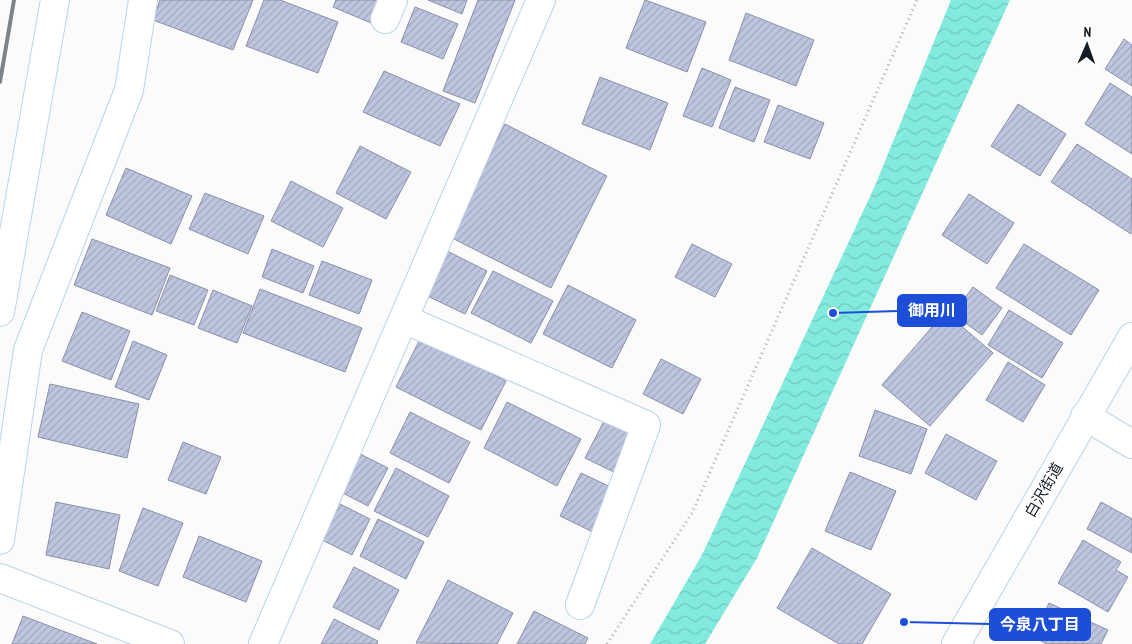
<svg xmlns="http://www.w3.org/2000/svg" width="1132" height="644" font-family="'PT Sans Narrow','Noto Sans JP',sans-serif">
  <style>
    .water { fill: url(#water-waves) }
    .building { fill: url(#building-hatch); stroke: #8990a9 }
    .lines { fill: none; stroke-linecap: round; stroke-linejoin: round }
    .street-casing { stroke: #bbd3e7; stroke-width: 30 }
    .secondary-casing { stroke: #bbd3e7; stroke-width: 30 }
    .path { stroke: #aaadb0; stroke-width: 3; stroke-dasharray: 1 4; stroke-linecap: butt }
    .street { stroke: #fff; stroke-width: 28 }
    .secondary { stroke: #fff; stroke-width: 28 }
    .rail { stroke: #7e8387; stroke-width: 4 }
    .labels { text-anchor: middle; stroke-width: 4; stroke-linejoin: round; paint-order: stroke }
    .street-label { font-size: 15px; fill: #131c23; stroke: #fff }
    .leader { fill: none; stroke: #1d4ed8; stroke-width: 2 }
    .callout-dot { fill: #1d4ed8; stroke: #fff; stroke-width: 2 }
    .callout { fill: #1d4ed8; stroke: #1d4ed8; stroke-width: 2 }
    .callout-label { font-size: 16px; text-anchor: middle; font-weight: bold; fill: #fff }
  </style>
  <defs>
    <pattern id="water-waves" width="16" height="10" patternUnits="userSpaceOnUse" patternTransform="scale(1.25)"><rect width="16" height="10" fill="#83ebde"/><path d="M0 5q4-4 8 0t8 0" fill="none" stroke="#70c9be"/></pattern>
    <pattern id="building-hatch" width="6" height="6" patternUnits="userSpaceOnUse" patternTransform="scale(1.25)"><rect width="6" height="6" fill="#bdc5df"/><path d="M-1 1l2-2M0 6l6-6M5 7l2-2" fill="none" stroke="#a2a9bf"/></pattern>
  </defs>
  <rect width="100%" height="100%" fill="#fbfbfb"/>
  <!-- water -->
  <path class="water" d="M 951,0 L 1010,0 L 757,558 L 705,644 L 650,644 L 702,555 L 874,188 Z"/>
  <!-- building -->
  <g class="building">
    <path d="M 160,0 L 253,0 L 233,50 L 153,20 Z"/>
    <path d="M 264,0 L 280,0 L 338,22 L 318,73 L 246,46 Z"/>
    <path d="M 336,0 L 386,0 L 376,25 L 333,7 Z"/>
    <path d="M 428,0 L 467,0 L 462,14 Z"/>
    <path d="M 478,0 L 515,0 L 475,103 L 443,91 Z"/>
    <path d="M 645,0 L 706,22 L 687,72 L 626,48 Z"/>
    <path d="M 415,7 L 458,24 L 443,59 L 401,42 Z"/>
    <path d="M 746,13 L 814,40 L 796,86 L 729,60 Z"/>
    <path d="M 1124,39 L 1132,45 L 1132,86 L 1105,69 Z"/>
    <path d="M 702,68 L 731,80 L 712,127 L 683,116 Z"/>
    <path d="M 384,71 L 460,104 L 440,146 L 363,112 Z"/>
    <path d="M 600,77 L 668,103 L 650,150 L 582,124 Z"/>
    <path d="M 1110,83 L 1132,97 L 1132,154 L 1085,124 Z"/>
    <path d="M 735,87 L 770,100 L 754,142 L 719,128 Z"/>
    <path d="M 1018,104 L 1066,134 L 1040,176 L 991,146 Z"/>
    <path d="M 778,105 L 824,123 L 810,159 L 764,142 Z"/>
    <path d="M 505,124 L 607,176 L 551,288 L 448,236 Z"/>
    <path d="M 1077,144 L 1132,179 L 1131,234 L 1051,182 Z"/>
    <path d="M 360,146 L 411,172 L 386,219 L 336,193 Z"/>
    <path d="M 126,168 L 192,196 L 171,244 L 106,215 Z"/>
    <path d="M 291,181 L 343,208 L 323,247 L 271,221 Z"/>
    <path d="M 205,193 L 264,216 L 248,254 L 189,229 Z"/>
    <path d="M 969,194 L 1014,223 L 987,264 L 942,235 Z"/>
    <path d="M 92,239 L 170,268 L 152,315 L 74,285 Z"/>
    <path d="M 692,244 L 732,264 L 715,297 L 675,277 Z"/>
    <path d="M 1024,244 L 1099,290 L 1071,335 L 996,288 Z"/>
    <path d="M 441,248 L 487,271 L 465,314 L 419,292 Z"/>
    <path d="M 272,249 L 314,266 L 303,293 L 262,277 Z"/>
    <path d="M 322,261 L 372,280 L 359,314 L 309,295 Z"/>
    <path d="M 493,271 L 553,301 L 531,343 L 471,313 Z"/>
    <path d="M 170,275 L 208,290 L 194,325 L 156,311 Z"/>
    <path d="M 568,285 L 636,320 L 612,368 L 543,334 Z"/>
    <path d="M 973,287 L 1002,308 L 982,335 L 953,314 Z"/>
    <path d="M 260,289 L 362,328 L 345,372 L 243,333 Z"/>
    <path d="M 213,290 L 252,306 L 237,343 L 198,328 Z"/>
    <path d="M 1009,310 L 1063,343 L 1042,378 L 988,345 Z"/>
    <path d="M 82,312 L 130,331 L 111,380 L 62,361 Z"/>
    <path d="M 945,312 L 993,353 L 930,426 L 882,385 Z"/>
    <path d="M 421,337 L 506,381 L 481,430 L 396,387 Z"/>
    <path d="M 133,341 L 167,355 L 149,400 L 115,387 Z"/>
    <path d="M 661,359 L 701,379 L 683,414 L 643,394 Z"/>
    <path d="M 1008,362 L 1045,385 L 1023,422 L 986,400 Z"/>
    <path d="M 50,384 L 139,404 L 127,458 L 38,437 Z"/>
    <path d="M 507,402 L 581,439 L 557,486 L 484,448 Z"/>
    <path d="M 875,410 L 927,429 L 911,474 L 859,456 Z"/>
    <path d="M 410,412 L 470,442 L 449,483 L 390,453 Z"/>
    <path d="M 604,421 L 643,440 L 624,477 L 585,458 Z"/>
    <path d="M 946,434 L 997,461 L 976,500 L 925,473 Z"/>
    <path d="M 183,442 L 221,457 L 206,494 L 168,480 Z"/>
    <path d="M 354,451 L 388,468 L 368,506 L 335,489 Z"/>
    <path d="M 396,468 L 449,496 L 428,537 L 374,511 Z"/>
    <path d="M 850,472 L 896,491 L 871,550 L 825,531 Z"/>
    <path d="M 581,473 L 617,490 L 595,533 L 560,516 Z"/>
    <path d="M 330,499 L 370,519 L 352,555 L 312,535 Z"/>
    <path d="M 56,502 L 120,515 L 109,569 L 46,555 Z"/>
    <path d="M 1101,502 L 1132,519 L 1132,553 L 1087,529 Z"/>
    <path d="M 143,508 L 183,523 L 158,586 L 119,571 Z"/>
    <path d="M 378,519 L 424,542 L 406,579 L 360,556 Z"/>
    <path d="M 199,536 L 262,561 L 246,602 L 183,577 Z"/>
    <path d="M 1083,540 L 1121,562 L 1116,570 L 1128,577 L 1108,612 L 1058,583 Z"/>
    <path d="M 812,548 L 891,594 L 862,644 L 839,644 L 777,608 Z"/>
    <path d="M 354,567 L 399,590 L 379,630 L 333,607 Z"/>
    <path d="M 448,580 L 513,613 L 497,644 L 416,643 Z"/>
    <path d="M 1049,603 L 1108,630 L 1101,644 L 1047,644 L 1033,637 Z"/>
    <path d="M 534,611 L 588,638 L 585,644 L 517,644 Z"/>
    <path d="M 23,616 L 97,644 L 12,644 Z"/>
    <path d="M 334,619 L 378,641 L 377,644 L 321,644 Z"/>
  </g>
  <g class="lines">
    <defs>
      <g id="street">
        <path d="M 385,19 L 393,0"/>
        <path d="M 0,312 L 55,0"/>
        <path d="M 404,319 L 646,425 L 580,605"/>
        <path d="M 1085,416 L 1132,444"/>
        <path d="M 0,540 L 28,350 L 129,90 L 143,0"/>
        <path d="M 0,578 L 170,644"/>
        <path d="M 263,644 L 541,0"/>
      </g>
      <path id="secondary" d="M 956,644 L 1132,337"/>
    </defs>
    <!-- street casing -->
    <use href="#street" class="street-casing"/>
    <!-- secondary casing -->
    <use href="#secondary" class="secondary-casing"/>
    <!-- path -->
    <path class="path" d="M 607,644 L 692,513 L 917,0"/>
    <!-- street -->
    <use href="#street" class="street"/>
    <!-- secondary -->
    <use href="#secondary" class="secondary"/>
    <!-- rail -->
    <path class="rail" d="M 0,82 L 14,0"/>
  </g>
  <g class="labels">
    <!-- street labels -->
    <g class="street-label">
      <text transform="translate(1044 490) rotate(-60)" y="5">白沢街道</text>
    </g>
  </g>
  <!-- callouts -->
  <path class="leader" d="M833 313L898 311M904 622L990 624"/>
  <g class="callout-dot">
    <circle cx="833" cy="313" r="5"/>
    <circle cx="904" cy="622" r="5"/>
  </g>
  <g class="callout">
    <rect x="898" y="295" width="68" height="31" rx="5"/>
    <rect x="990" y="609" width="100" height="31" rx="5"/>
  </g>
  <g class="callout-label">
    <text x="932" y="316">御用川</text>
    <text x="1040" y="630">今泉八丁目</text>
  </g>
  <!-- north arrow -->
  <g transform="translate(1087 45) rotate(2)" stroke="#ffffff" stroke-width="4" paint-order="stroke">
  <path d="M0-4L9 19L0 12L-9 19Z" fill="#131c23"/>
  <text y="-8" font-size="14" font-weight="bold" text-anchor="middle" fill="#131c23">N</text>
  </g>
</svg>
